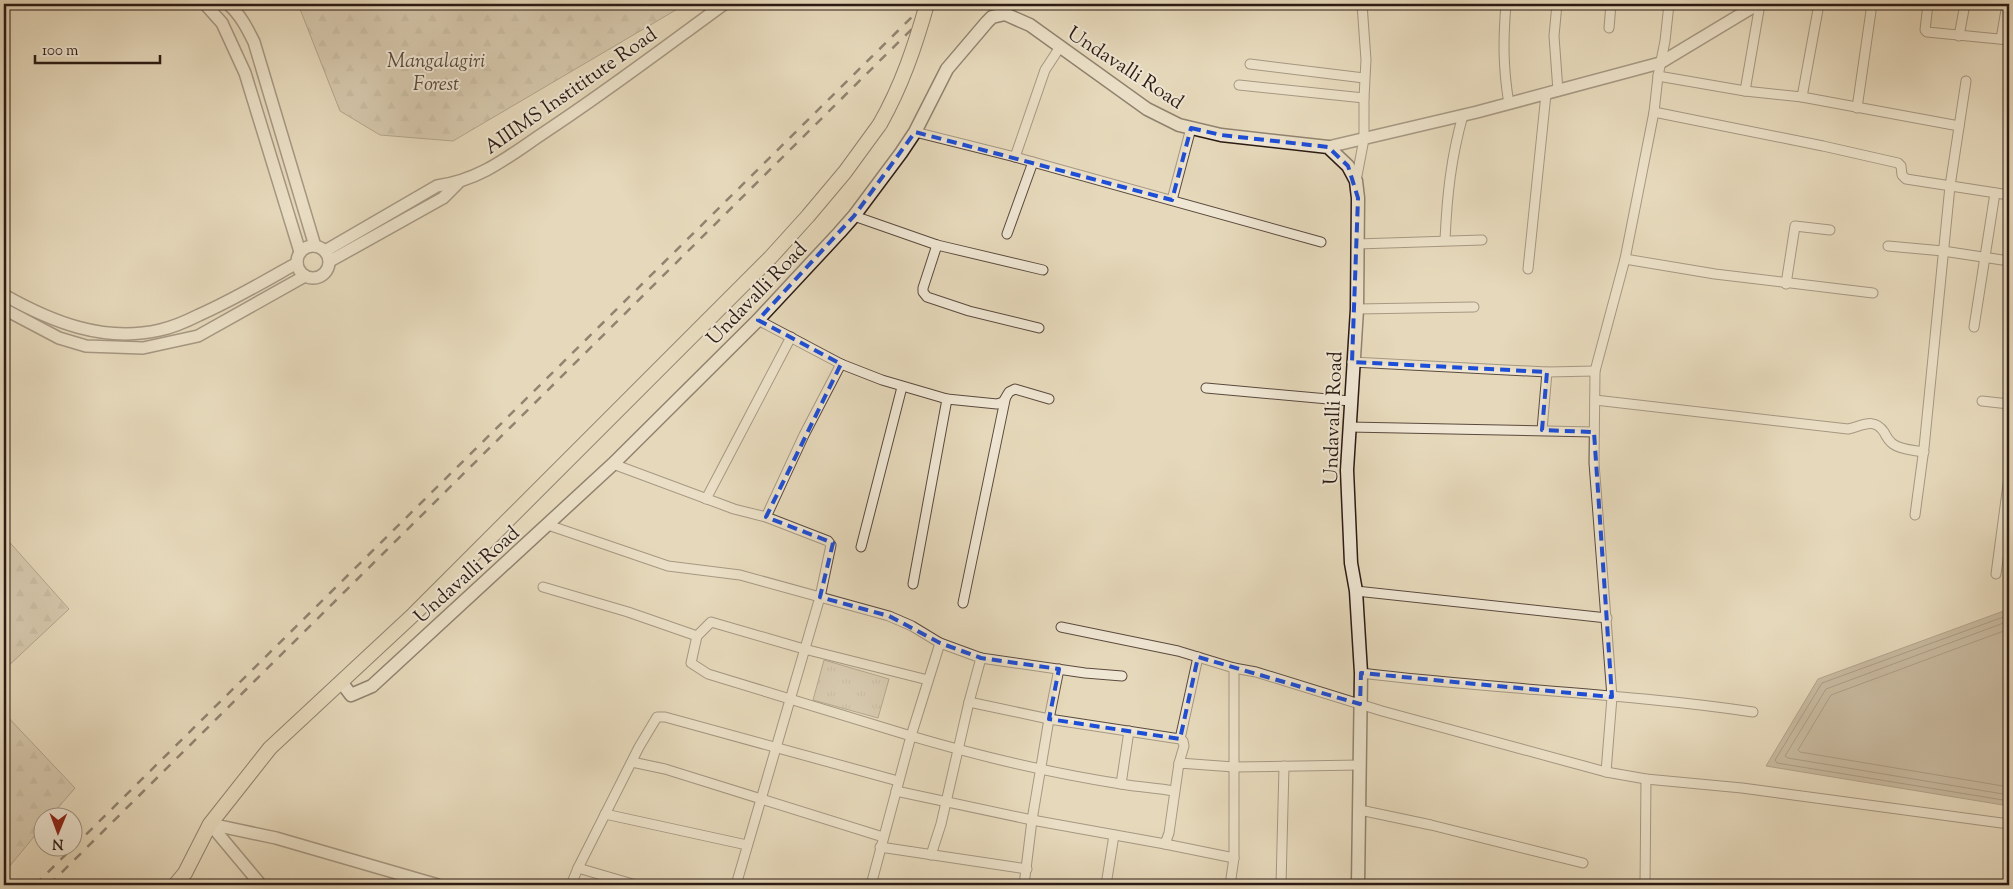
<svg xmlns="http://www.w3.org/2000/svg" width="2013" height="889" font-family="'Sorts Mill Goudy',serif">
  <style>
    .grass { fill: url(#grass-tufts); stroke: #786a5a }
    .forest { fill: url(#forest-firs); stroke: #786a5a }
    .water { fill: #a69882; stroke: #756656 }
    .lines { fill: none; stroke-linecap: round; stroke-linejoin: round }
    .shore { stroke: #685a4b; stroke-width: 1 }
    .minor-casing { stroke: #5a4a3e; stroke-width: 11 }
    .tertiary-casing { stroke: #5a4a3e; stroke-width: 14 }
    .secondary-casing { stroke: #2b1b14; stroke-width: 15 }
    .primary-casing { stroke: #2b1b14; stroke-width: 16 }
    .minor { stroke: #efe6d3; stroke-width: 9 }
    .tertiary { stroke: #efe6d3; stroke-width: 11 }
    .secondary { stroke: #efe6d3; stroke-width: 12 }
    .primary { stroke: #e6d9bb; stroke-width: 14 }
    .rail { stroke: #2b1b14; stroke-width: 2.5; stroke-dasharray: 9 9; stroke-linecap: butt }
    .primary-bridge-casing { stroke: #2b1b14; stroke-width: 16; stroke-linecap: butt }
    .primary-bridge { stroke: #e6d9bb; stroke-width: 14 }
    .marked { fill: none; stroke: #1d4ed8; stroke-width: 4; stroke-dasharray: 10 6; stroke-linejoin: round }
    .labels { text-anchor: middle; stroke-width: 4; stroke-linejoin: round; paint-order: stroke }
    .park-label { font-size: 20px; font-style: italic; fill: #5a4a3e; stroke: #efe6d3 }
    .street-label { font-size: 20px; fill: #2b1b14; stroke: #efe6d3 }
  </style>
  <defs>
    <pattern id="grass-tufts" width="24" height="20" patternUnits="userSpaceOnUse" patternTransform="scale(1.25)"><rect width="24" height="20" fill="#c6b99f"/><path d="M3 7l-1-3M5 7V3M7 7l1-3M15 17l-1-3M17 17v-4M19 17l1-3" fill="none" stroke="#aa9e88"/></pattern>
    <pattern id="forest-firs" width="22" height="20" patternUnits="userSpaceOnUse" patternTransform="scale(1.25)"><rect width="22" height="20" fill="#c6b99f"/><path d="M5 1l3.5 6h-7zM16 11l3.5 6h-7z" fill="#aa9e88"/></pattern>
  </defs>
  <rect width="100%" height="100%" fill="#e6d9bb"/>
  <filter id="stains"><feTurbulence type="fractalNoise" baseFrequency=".004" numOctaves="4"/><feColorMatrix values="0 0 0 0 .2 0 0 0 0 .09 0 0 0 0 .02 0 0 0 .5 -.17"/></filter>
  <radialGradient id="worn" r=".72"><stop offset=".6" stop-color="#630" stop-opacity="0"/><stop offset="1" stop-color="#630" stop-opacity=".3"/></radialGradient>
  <!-- grass -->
  <path class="grass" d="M 824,660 L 889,679 L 878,718 L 813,700 Z"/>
  <!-- forest -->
  <g class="forest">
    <path d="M 298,4 L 686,4 L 453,141 L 380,135 L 340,111 Z"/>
    <path d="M 4,536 L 69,609 L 4,670 Z"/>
    <path d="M 4,713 L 75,788 L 51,816 L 42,816 L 42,827 L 4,873 Z"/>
  </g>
  <!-- water -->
  <path class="water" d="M 2009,609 L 2009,806 L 1766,766 L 1818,679 Z"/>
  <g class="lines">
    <!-- shore -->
    <g class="shore">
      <path d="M 2009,615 L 1822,683 L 1775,760 L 1777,763 L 2009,801"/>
      <path d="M 2009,621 L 1826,689 L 1785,756 L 1788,758 L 2009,795"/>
      <path d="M 2009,629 L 1831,695 L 1798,750 L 1800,752 L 2009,787"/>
    </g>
    <defs>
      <g id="minor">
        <path d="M 1506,4 C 1503,40 1503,68 1509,104"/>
        <path d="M 1557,4 L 1554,36 L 1558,91"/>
        <path d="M 1669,4 L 1665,41 L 1658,76 L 1654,112 L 1823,146 L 1898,163 L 1901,166 L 1902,175 L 1906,179 L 2009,195"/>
        <path d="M 1928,4 L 1925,30 L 1927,32 L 2009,40"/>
        <path d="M 1609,28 L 1611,4"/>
        <path d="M 1959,36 L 1965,4"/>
        <path d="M 2001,39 L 2007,4"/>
        <path d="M 1250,64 L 1364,78"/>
        <path d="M 1658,76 L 1745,91 L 1802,97 L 1959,126"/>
        <path d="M 1239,85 L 1364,98"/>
        <path d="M 1745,91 L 1760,4"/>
        <path d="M 1802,97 L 1819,4"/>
        <path d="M 1857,108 L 1872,4"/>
        <path d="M 915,132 L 1015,157 L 1321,242"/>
        <path d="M 1015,157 L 1045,70 L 1060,47"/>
        <path d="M 1356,181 L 1364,139 L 1364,98 L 1366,60 L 1362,4"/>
        <path d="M 1172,200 L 1191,128"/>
        <path d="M 854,216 L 937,245 L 1043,270"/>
        <path d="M 1007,234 L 1033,162"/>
        <path d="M 1445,240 C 1447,195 1451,158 1463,115"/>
        <path d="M 1357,244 L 1482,240"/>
        <path d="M 937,245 L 923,288 L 923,292 L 927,297 L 969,311 L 1039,328"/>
        <path d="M 1888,246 L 1943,251 L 2009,261"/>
        <path d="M 1625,259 L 1715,274 L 1873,293"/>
        <path d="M 1528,269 L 1546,94"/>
        <path d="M 1786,284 L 1795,226 L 1830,230"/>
        <path d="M 1357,309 L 1474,307"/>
        <path d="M 758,320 L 841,364 L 882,380 L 947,399 L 997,404 L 1003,402 L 1009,392 L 1015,389 L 1049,399"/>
        <path d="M 1974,327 L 1995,193"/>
        <path d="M 1352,362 L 1547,372 L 1595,371"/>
        <path d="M 1206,388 L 1350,401"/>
        <path d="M 1595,400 L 1848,429 C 1862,426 1874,417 1884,432 C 1886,436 1889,441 1893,444 C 1901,450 1914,450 1924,452"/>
        <path d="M 1982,401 L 2009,404"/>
        <path d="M 1349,427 L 1594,432"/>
        <path d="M 1542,430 L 1547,372"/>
        <path d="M 613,464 L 734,509 L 766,517 L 828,541 L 831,545 L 820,597 L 736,885"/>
        <path d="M 706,499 L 791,337"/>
        <path d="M 1915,515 L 1924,448 L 1950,186 L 1966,81"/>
        <path d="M 766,517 L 804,435 L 841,364"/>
        <path d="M 548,525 L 668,566 L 740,575 L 889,616 L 912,626 L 940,643 L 981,658 L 969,702 L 1049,719 L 1059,669"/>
        <path d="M 861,547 L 902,387"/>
        <path d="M 1996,574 L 2009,477"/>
        <path d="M 913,584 L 947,399"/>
        <path d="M 543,587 L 628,612 L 697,636"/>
        <path d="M 1356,591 L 1607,618"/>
        <path d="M 963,603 L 1005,400"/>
        <path d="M 1061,627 L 1178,651 L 1234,668 L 1256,672 L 1382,711 L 1606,772 L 1646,779 L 1742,788 L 2009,824"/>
        <path d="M 981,658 L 1085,673 L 1122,676"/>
        <path d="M 1361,673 C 1491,689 1623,693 1753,712"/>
        <path d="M 928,680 L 804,649 L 711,622 L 697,636 L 691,663 L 708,674 L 911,736 L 940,643"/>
        <path d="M 1180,739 L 1198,657"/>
        <path d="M 632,762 L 665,769 L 883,837"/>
        <path d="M 1606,772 L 1612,697 L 1594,463 L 1595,371 L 1625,259 L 1654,112"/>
        <path d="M 1121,784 L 1129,731"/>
        <path d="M 896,791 L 1032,820 L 1165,844 L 1169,833 L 1179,763 L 1234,767 L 1359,765"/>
        <path d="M 1360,810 L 1431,825 L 1583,863"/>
        <path d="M 605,814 L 747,845"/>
        <path d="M 1165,844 L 1234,858"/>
        <path d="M 880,847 L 1027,869"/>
        <path d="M 931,855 L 941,824 L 969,702"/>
        <path d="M 578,868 L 636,885"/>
        <path d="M 571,885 L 578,868 L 639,747 L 657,717 L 665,717 L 898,781"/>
        <path d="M 871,885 L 911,736 C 979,756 1050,773 1121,784 C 1138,787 1156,788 1174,791"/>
        <path d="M 1024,885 L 1032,820 L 1049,719 L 1180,739 L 1183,741 L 1184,746 L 1179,763"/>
        <path d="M 1106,885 L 1114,835"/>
        <path d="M 1230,885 L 1234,858 L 1234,668"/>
        <path d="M 1281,885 L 1284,766"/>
        <path d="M 1645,885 L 1646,779"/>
      </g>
      <g id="tertiary">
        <path d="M 205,4 L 222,23 L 245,73 L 300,252"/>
        <path d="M 228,4 C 240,14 247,28 254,42 L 315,246"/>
        <path d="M 1328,147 L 1477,112 L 1660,63 L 1758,4"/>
        <circle cx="313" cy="262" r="16"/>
        <path d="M 325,251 L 437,186 C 481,180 509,156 545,132 C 606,92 665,47 724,4"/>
        <path d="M 330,261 L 443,198 L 458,183"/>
        <path d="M 4,295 C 52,322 104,343 160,330 C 174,327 187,321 199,315 C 233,300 265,281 297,263"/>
        <path d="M 4,309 L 59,338 L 86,346 L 143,348 L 198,336 L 305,276"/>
        <path d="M 210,824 L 276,838 L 438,885"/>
        <path d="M 210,824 L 261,885"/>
      </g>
      <path id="secondary" d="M 342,683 L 351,695 L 372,686 L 613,464 L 758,320 L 839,233 L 854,216 L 901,153 L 915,132 L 947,69 L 987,22 L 992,17 L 1005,14 L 1030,25 L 1147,109 L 1179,125 L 1221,135 L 1328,147 L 1348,166 L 1356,181 L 1358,198 L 1357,309 L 1347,470 L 1351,563 L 1356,591 L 1361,673 L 1358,885"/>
      <path id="primary" d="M 175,885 L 185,873 L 210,824 L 270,748 L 414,614 L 770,258 L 808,216 L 845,172 L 880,124"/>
    </defs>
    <!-- minor casing -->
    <use href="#minor" class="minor-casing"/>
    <!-- tertiary casing -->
    <use href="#tertiary" class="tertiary-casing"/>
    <!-- secondary casing -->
    <use href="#secondary" class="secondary-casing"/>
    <!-- primary casing -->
    <use href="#primary" class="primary-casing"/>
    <!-- minor -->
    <use href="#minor" class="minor"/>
    <!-- tertiary -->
    <use href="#tertiary" class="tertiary"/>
    <!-- secondary -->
    <use href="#secondary" class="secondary"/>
    <!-- primary -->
    <use href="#primary" class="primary"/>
    <!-- rail -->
    <g class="rail">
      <path d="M 35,885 L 925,4"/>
      <path d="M 49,885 L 937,4"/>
    </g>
    <defs>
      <path id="primary-bridge" d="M 880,124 C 902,85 915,46 927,4"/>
    </defs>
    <!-- primary-bridge casing -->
    <use href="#primary-bridge" class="primary-bridge-casing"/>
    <!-- primary-bridge -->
    <use href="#primary-bridge" class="primary-bridge"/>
  </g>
  <!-- marked area -->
  <path d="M0 0H2013V889H0ZM 1191,128 L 1221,135 L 1328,147 L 1348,166 L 1358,198 L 1352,362 L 1547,372 L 1542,430 L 1594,432 L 1612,697 L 1361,673 L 1360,704 L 1198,657 L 1180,739 L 1049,719 L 1059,669 L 981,658 L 940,643 L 889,616 L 820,597 L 833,543 L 766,517 L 841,364 L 758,320 L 854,216 L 915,132 L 1172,200 Z" fill="#e6d9bb" fill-opacity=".55" fill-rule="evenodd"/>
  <path class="marked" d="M 1191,128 L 1221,135 L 1328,147 L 1348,166 L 1358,198 L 1352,362 L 1547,372 L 1542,430 L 1594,432 L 1612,697 L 1361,673 L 1360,704 L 1198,657 L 1180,739 L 1049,719 L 1059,669 L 981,658 L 940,643 L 889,616 L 820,597 L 833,543 L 766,517 L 841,364 L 758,320 L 854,216 L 915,132 L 1172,200 Z"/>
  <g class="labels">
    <!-- park labels -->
    <g class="park-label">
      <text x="436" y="67">Mangalagiri<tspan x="436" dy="23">Forest</tspan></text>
    </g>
    <!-- street labels -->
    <g class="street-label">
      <text transform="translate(1126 67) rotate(33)" y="7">Undavalli Road</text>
      <text transform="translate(570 90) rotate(-35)" y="7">AIIIMS Instititute Road</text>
      <text transform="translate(756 293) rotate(-46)" y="7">Undavalli Road</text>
      <text transform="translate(1332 418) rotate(-88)" y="7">Undavalli Road</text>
      <text transform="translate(466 574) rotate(-42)" y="7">Undavalli Road</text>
    </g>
  </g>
  <!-- margin -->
  <rect width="2013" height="889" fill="none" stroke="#e6d9bb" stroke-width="20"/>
  <rect x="5" y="5" width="2003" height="879" fill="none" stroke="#2b1b14" stroke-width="2.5"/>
  <rect x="10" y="10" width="1993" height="869" fill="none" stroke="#2b1b14"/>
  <!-- north arrow -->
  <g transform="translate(58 832) rotate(181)"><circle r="24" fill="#efe6d3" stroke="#a19587"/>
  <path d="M0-4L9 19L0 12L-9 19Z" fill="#8f2418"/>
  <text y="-8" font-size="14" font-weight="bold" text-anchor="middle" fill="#2b1b14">N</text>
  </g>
  <!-- scale -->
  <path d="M35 55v8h125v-8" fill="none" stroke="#2b1b14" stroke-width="2.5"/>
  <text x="42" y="55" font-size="15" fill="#2b1b14" stroke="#efe6d3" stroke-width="4" paint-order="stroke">100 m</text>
  <rect width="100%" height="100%" filter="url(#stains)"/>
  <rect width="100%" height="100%" fill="url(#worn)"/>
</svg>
